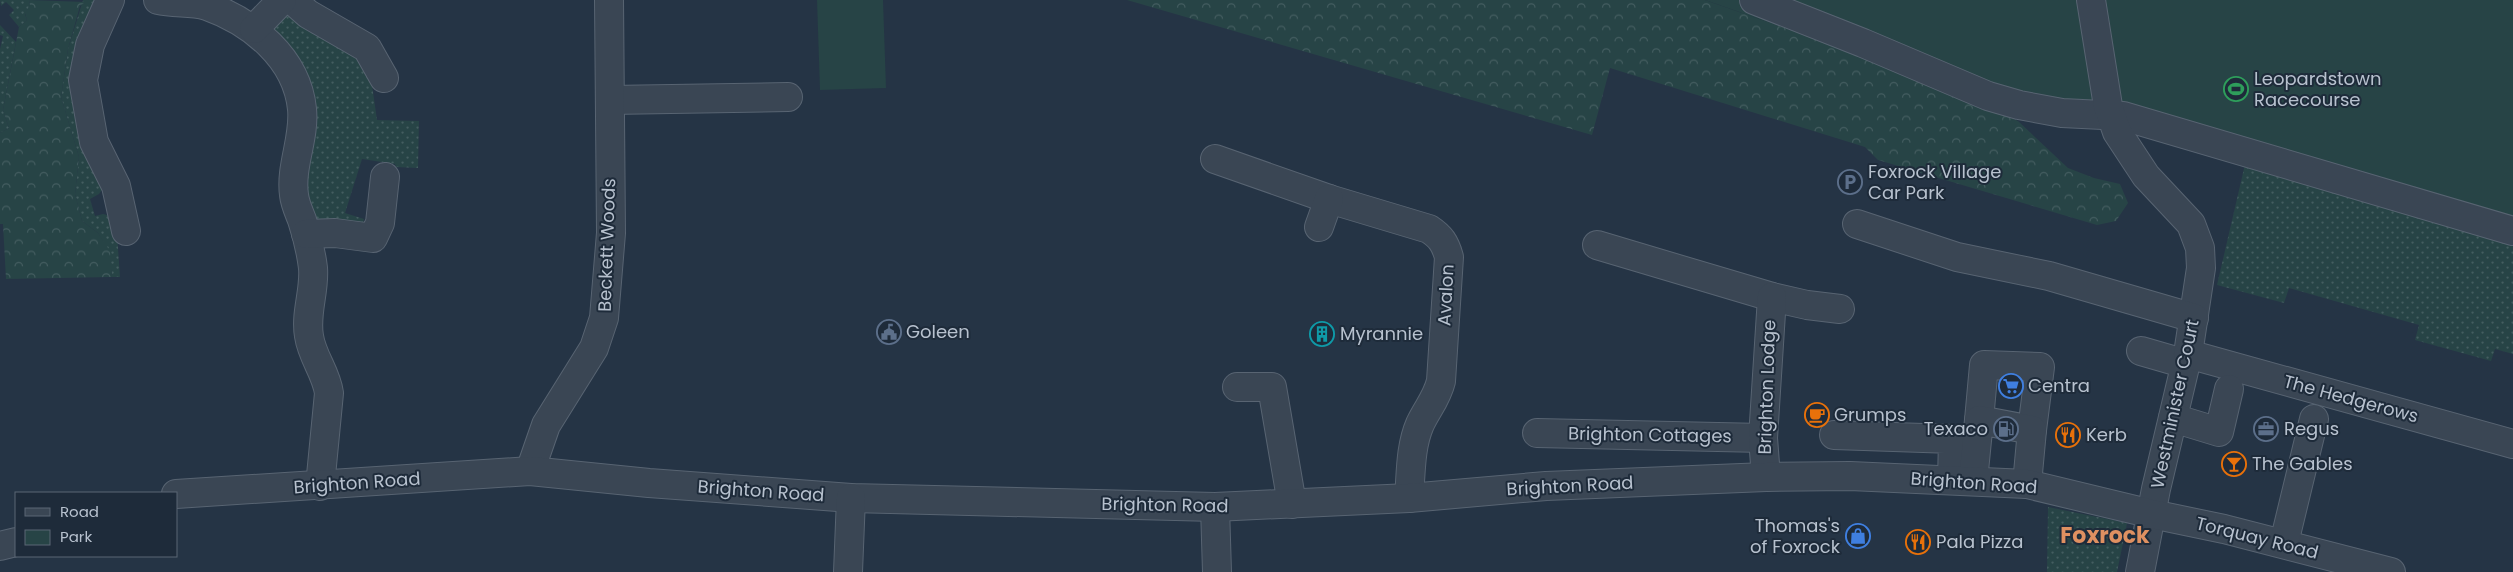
<svg xmlns="http://www.w3.org/2000/svg" width="2513" height="572" font-family="Poppins,sans-serif">
  <style>
    .green { fill: url(#green-dots) }
    .forest { fill: url(#forest-crowns) }
    .pitch { fill: #274446 }
    .lines { fill: none; stroke-linecap: round; stroke-linejoin: round }
    .minor-casing { stroke: #586472; stroke-width: 30 }
    .minor { stroke: #3a4654; stroke-width: 28 }
    .labels { text-anchor: middle; stroke-width: 4; stroke-linejoin: round; paint-order: stroke }
    .poi-label { font-size: 18px; fill: #b7c1ce; stroke: #1e2b3a; text-anchor: start }
    .street-label { font-size: 18px; fill: #b7c1ce; stroke: #1e2b3a }
    .district-label { font-size: 22px; font-weight: bold; fill: #df9061; stroke: #1e2b3a }
  </style>
  <defs>
    <pattern id="green-dots" width="8" height="8" patternUnits="userSpaceOnUse" patternTransform="scale(1.25)"><rect width="8" height="8" fill="#274446"/><path d="M2 2h.1M6 6h.1" fill="none" stroke="#445d60" stroke-width="1.8" stroke-linecap="round"/></pattern>
    <pattern id="forest-crowns" width="20" height="18" patternUnits="userSpaceOnUse" patternTransform="scale(1.25)"><rect width="20" height="18" fill="#274446"/><path d="M2 6a3 3 0 1 1 6 0M12 15a3 3 0 1 1 6 0" fill="none" stroke="#445d60"/></pattern>
  </defs>
  <rect width="100%" height="100%" fill="#253445"/>
  <!-- green -->
  <g class="green">
    <path d="M 0,0 L 29,0 L 30,5 L 25,14 L 27,20 L 19,27 L 9,15 L 14,10 L 6,2 L 1,6 Z"/>
    <path d="M 83,0 L 97,0 L 89,18 L 104,187 L 99,194 L 90,199 L 95,216 L 103,214 L 111,216 L 117,234 L 120,277 L 112,277 L 109,251 L 98,233 L 82,221 L 75,194 L 79,157 L 61,97 L 68,49 Z"/>
    <path d="M 283,14 L 290,15 L 353,48 L 371,78 L 377,120 L 419,121 L 418,168 L 396,167 L 395,164 L 362,159 L 345,213 L 364,219 L 363,223 L 318,221 L 313,218 L 272,32 L 274,22 Z"/>
    <path d="M 0,25 L 16,42 L 3,110 L 9,128 L 0,133 L 0,49 L 3,36 L 0,35 Z"/>
    <path d="M 2246,160 L 2513,243 L 2513,354 L 2495,349 L 2491,361 L 2415,340 L 2419,325 L 2289,288 L 2284,303 L 2217,285 Z"/>
    <path d="M 2048,507 L 2127,523 L 2117,572 L 2047,572 Z"/>
  </g>
  <!-- forest -->
  <g class="forest">
    <path d="M 29,0 L 85,2 L 80,6 L 68,49 L 61,97 L 79,157 L 75,194 L 82,221 L 98,233 L 110,251 L 112,277 L 6,279 L 3,224 L 0,224 L 0,133 L 9,128 L 3,110 L 19,27 L 27,20 L 25,13 L 30,5 Z"/>
    <path d="M 1127,0 L 1705,0 L 1860,54 L 2018,121 L 2068,168 L 2094,178 L 2120,184 L 2128,203 L 2116,221 L 2097,225 L 1878,160 L 1865,147 L 1610,68 L 1592,135 Z"/>
  </g>
  <!-- pitch -->
  <g class="pitch">
    <path d="M 817,0 L 883,0 L 886,88 L 820,90 Z"/>
    <path d="M 1705,0 L 2513,0 L 2513,243 L 1860,54 Z"/>
  </g>
  <g class="lines">
    <defs>
      <g id="minor">
        <path d="M 110,0 L 90,45 L 83,80 L 94,142 L 116,186 L 126,231"/>
        <path d="M 158,0 C 174,4 192,1 207,6 C 252,22 297,58 302,109 C 305,138 290,166 294,195 C 295,204 299,212 302,220 C 307,235 311,252 313,268 C 315,291 305,313 309,336 C 312,357 326,372 329,393 L 320,486"/>
        <path d="M 292,0 L 308,14 L 367,48 L 384,78"/>
        <path d="M 1754,0 L 1863,43 L 1988,96 L 2019,105 L 2062,113 L 2123,116 L 2513,231"/>
        <path d="M 2091,0 L 2108,106 L 2117,132 L 2146,176 L 2191,224 L 2200,248 L 2201,268 L 2188,354 L 2156,489 L 2140,572"/>
        <path d="M 254,29 L 282,0"/>
        <path d="M 610,100 L 788,97"/>
        <path d="M 1215,159 L 1329,199 L 1429,229 C 1441,237 1445,243 1449,257 L 1441,381 C 1437,398 1427,409 1420,424 C 1410,447 1411,474 1409,498"/>
        <path d="M 1857,224 L 1957,257 L 2049,276 L 2194,318"/>
        <path d="M 1319,227 L 1329,199"/>
        <path d="M 306,234 L 335,233 L 373,238 L 380,223 L 385,177"/>
        <path d="M 1597,245 L 1772,297 L 1807,305 L 1840,309"/>
        <path d="M 2141,351 L 2186,364"/>
        <path d="M 2188,354 L 2513,444"/>
        <path d="M 1237,387 L 1272,387 L 1292,504"/>
        <path d="M 2173,418 L 2219,432 L 2229,389"/>
        <path d="M 1979,420 L 1984,365 L 2040,367 L 2032,430"/>
        <path d="M 1537,433 L 1763,438"/>
        <path d="M 1834,435 L 1953,439 L 1952,480"/>
        <path d="M 530,471 L 546,425 L 594,348 L 604,318 L 611,233 L 609,0"/>
        <path d="M 1766,477 L 1763,438 L 1772,297"/>
        <path d="M 1973,481 L 1979,420 L 2032,430 L 2027,484"/>
        <path d="M 176,494 L 530,471 L 649,483 L 851,498 L 1215,507 L 1409,498 L 1546,486 L 1766,477 L 1850,476 L 2027,484 L 2152,514 L 2224,529 L 2391,572"/>
        <path d="M 1215,507 L 1217,572"/>
        <path d="M 2284,543 L 2314,419"/>
        <path d="M 0,546 L 16,542"/>
        <path d="M 848,572 L 851,498"/>
      </g>
    </defs>
    <!-- minor casing -->
    <use href="#minor" class="minor-casing"/>
    <!-- minor -->
    <use href="#minor" class="minor"/>
  </g>
  <!-- icons -->
  <defs>
    <symbol id="stadium-ring" viewBox="-11 -11 22 22"><circle r="9.5" fill="#1e2b3a" stroke="#2e9e5b" stroke-width="1.5"/><path d="M0-5a6.5 5 0 1 0 0 10a6.5 5 0 1 0 0-10ZM-3.5-1.8h7v3.6h-7Z" fill="#2e9e5b"/></symbol>
    <symbol id="parking-ring" viewBox="-11 -11 22 22"><circle r="9.5" fill="#1e2b3a" stroke="#5c6f8a" stroke-width="1.5"/><path d="M-3.5-5.5H1a3.5 3.5 0 0 1 0 7H-1V5.5H-3.5ZM-1-3.4V-.6H.8a1.4 1.4 0 0 0 0-2.8Z" fill="#5c6f8a"/></symbol>
    <symbol id="civic-ring" viewBox="-11 -11 22 22"><circle r="9.5" fill="#1e2b3a" stroke="#5c6f8a" stroke-width="1.5"/><path d="M-.6-6.5H3V-4.5H.6V-3L4-1V1h2V6H-6V1h2V-1L-.6-3ZM-1.2 2.5V6h2.4V2.5Z" fill="#5c6f8a"/></symbol>
    <symbol id="building-ring" viewBox="-11 -11 22 22"><circle r="9.5" fill="#1e2b3a" stroke="#0f9aa8" stroke-width="1.5"/><path d="M-4-6H4V6H1V3H-1V6H-4ZM-2.5-4.3h1.7v1.8h-1.7ZM.8-4.3h1.7v1.8H.8ZM-2.5-1h1.7V.8h-1.7ZM.8-1h1.7V.8H.8Z" fill="#0f9aa8"/></symbol>
    <symbol id="supermarket-ring" viewBox="-11 -11 22 22"><circle r="9.5" fill="#1e2b3a" stroke="#3f7fe0" stroke-width="1.5"/><path d="M-6-5.5h2.5l.6 2H6L4.5 2H-2.5L-4.4-4H-6ZM-1.5 3.2a1.3 1.3 0 1 0 .1 0ZM3 3.2a1.3 1.3 0 1 0 .1 0Z" fill="#3f7fe0"/></symbol>
    <symbol id="cafe-ring" viewBox="-11 -11 22 22"><circle r="9.5" fill="#1e2b3a" stroke="#e8710a" stroke-width="1.5"/><path d="M-5.5-4.5H6V0H3Q3 3.5 0 3.5H-2.5Q-5.5 3.5-5.5 0ZM3-3.2v2h1.7v-2ZM-6 4.5H4V6H-6Z" fill="#e8710a"/></symbol>
    <symbol id="fuel-ring" viewBox="-11 -11 22 22"><circle r="9.5" fill="#1e2b3a" stroke="#5c6f8a" stroke-width="1.5"/><path d="M-5.5-6h7V0h2V4h1.3V-2.5L3-4.5l.8-.8L6-3V5H2.5V1h-1V6h-7ZM-4.2-4.7v3.2H.2V-4.7Z" fill="#5c6f8a"/></symbol>
    <symbol id="office-ring" viewBox="-11 -11 22 22"><circle r="9.5" fill="#1e2b3a" stroke="#5c6f8a" stroke-width="1.5"/><path d="M-6-3h4V-5.5h4V-3h4V5H-6ZM-1-4.5V-3h2v-1.5ZM-6 0V1H6V0Z" fill="#5c6f8a"/></symbol>
    <symbol id="restaurant-ring" viewBox="-11 -11 22 22"><circle r="9.5" fill="#1e2b3a" stroke="#e8710a" stroke-width="1.5"/><path d="M-5-6h1v4h1v-4h1v4h1v-4h1v5L-1.5 .5V6h-2V.5L-5-1ZM5-6V6H3V1.5H1.5Q1.5-4 5-6Z" fill="#e8710a"/></symbol>
    <symbol id="bar-ring" viewBox="-11 -11 22 22"><circle r="9.5" fill="#1e2b3a" stroke="#e8710a" stroke-width="1.5"/><path d="M-6-5H6L.8 .8V4.5H3.5V6h-7V4.5H-.8V.8Z" fill="#e8710a"/></symbol>
    <symbol id="shop-ring" viewBox="-11 -11 22 22"><circle r="9.5" fill="#1e2b3a" stroke="#3f7fe0" stroke-width="1.5"/><path d="M-5-2.5h2.3a2.7 3.5 0 0 1 5.4 0H5L5.5 6h-11ZM-1.5-2.5h3a1.5 2.3 0 0 0-3 0Z" fill="#3f7fe0"/></symbol>
  </defs>
  <g fill-rule="evenodd">
    <use href="#stadium-ring" x="2222" y="75" width="28" height="28"/>
    <use href="#parking-ring" x="1836" y="168" width="28" height="28"/>
    <use href="#civic-ring" x="875" y="318" width="28" height="28"/>
    <use href="#building-ring" x="1308" y="320" width="28" height="28"/>
    <use href="#supermarket-ring" x="1997" y="372" width="28" height="28"/>
    <use href="#cafe-ring" x="1803" y="401" width="28" height="28"/>
    <use href="#fuel-ring" x="1992" y="415" width="28" height="28"/>
    <use href="#office-ring" x="2252" y="415" width="28" height="28"/>
    <use href="#restaurant-ring" x="2054" y="421" width="28" height="28"/>
    <use href="#bar-ring" x="2220" y="450" width="28" height="28"/>
    <use href="#shop-ring" x="1844" y="522" width="28" height="28"/>
    <use href="#restaurant-ring" x="1904" y="528" width="28" height="28"/>
  </g>
  <g class="labels">
    <!-- poi labels -->
    <g class="poi-label">
      <text x="2254" y="85">Leopardstown<tspan x="2254" dy="21">Racecourse</tspan></text>
      <text x="1868" y="178">Foxrock Village<tspan x="1868" dy="21">Car Park</tspan></text>
      <text x="906" y="338">Goleen</text>
      <text x="1340" y="340">Myrannie</text>
      <text x="2028" y="392">Centra</text>
      <text x="1834" y="421">Grumps</text>
      <text x="1988" y="435" text-anchor="end">Texaco</text>
      <text x="2284" y="435">Regus</text>
      <text x="2086" y="441">Kerb</text>
      <text x="2252" y="470">The Gables</text>
      <text x="1840" y="532" text-anchor="end">Thomas's<tspan x="1840" dy="21">of Foxrock</tspan></text>
      <text x="1936" y="548">Pala Pizza</text>
    </g>
    <!-- street labels -->
    <g class="street-label">
      <text transform="translate(607 245) rotate(-88)" y="6">Beckett Woods</text>
      <text transform="translate(1446 295) rotate(-87)" y="6">Avalon</text>
      <text transform="translate(1767 387) rotate(-88)" y="6">Brighton Lodge</text>
      <text transform="translate(2351 399) rotate(15)" y="6">The Hedgerows</text>
      <text transform="translate(2175 404) rotate(-78)" y="6">Westminister Court</text>
      <text transform="translate(1650 435) rotate(1)" y="6">Brighton Cottages</text>
      <text transform="translate(357 483) rotate(-4)" y="6">Brighton Road</text>
      <text transform="translate(1974 483) rotate(4)" y="6">Brighton Road</text>
      <text transform="translate(1570 486) rotate(-3)" y="6">Brighton Road</text>
      <text transform="translate(761 491) rotate(4)" y="6">Brighton Road</text>
      <text transform="translate(1165 505) rotate(1)" y="6">Brighton Road</text>
      <text transform="translate(2257 538) rotate(14)" y="6">Torquay Road</text>
    </g>
    <!-- district labels -->
    <g class="district-label">
      <text x="2105" y="543">Foxrock</text>
    </g>
  </g>
  <!-- legend -->
  <rect x="15" y="492" width="162" height="65" fill="#1e2b3a" stroke="#5b6775"/>
  <rect x="25" y="508" width="25" height="8" fill="#3a4654" stroke="#5b6775"/>
  <text x="60" y="517" font-size="15" fill="#b7c1ce">Road</text>
  <rect x="25" y="530" width="25" height="15" fill="#274446" stroke="#5b6775"/>
  <text x="60" y="542" font-size="15" fill="#b7c1ce">Park</text>
</svg>
